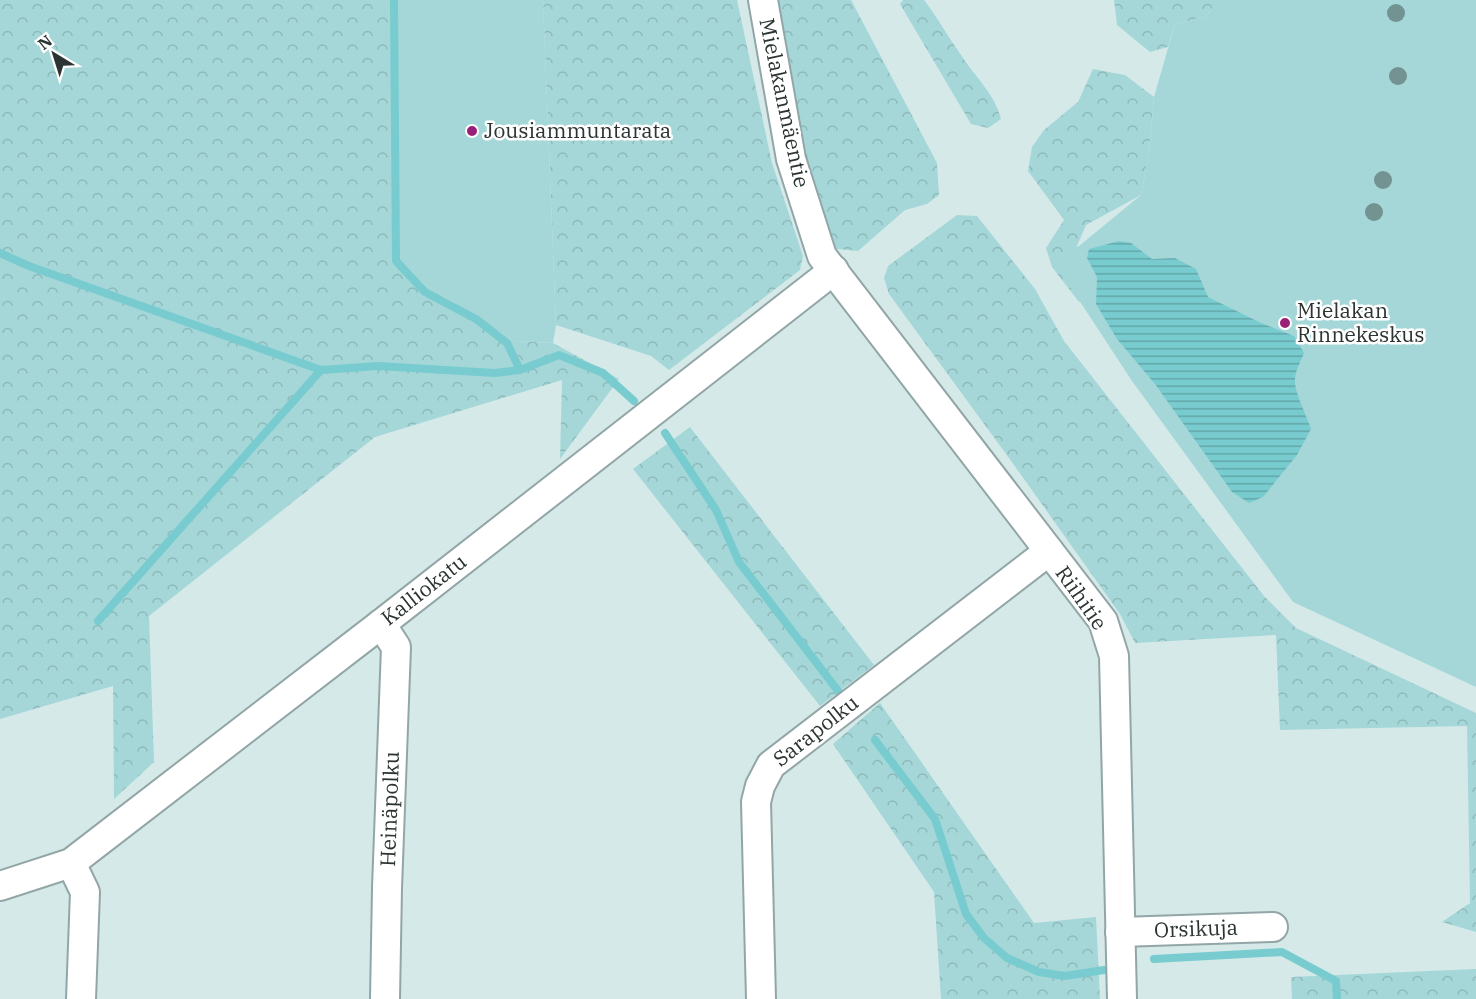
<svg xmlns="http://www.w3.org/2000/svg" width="1476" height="999" font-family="'IBM Plex Serif',serif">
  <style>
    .forest { fill: url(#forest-crowns) }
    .pitch { fill: #a5d7d8 }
    .water { fill: url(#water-rules) }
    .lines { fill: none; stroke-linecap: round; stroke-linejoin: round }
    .stream { stroke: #78cccf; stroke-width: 8 }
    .street-casing { stroke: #93a6a7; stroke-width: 32 }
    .street { stroke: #fff; stroke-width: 28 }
    .tree { fill: #739292 }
    .poi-dot { fill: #9a1f77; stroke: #fff; stroke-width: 2 }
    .labels { text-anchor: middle; stroke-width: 5; stroke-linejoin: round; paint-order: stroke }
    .street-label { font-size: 21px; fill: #2b3333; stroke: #fff }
    .poi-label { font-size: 21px; fill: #2b3333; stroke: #fff; text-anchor: start }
  </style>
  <defs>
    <pattern id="forest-crowns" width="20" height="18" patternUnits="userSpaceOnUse" patternTransform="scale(1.5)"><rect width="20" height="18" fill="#a5d7d8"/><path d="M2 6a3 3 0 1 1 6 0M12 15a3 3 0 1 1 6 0" fill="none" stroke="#8eb9ba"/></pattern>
    <pattern id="water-rules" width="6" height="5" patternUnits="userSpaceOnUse" patternTransform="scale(1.5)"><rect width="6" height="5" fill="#78cccf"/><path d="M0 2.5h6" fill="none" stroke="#63a6a9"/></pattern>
  </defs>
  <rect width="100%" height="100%" fill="#d5e9e9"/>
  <!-- forest -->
  <g class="forest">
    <path d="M 0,0 L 397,0 L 392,263 L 514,341 L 553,343 L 619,379 L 560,459 L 562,380 L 375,437 L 149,616 L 154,762 L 114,799 L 113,686 L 0,719 Z"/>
    <path d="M 543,0 L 737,0 L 772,163 L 803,256 L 800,270 L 669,370 L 651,356 L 556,325 Z"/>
    <path d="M 777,0 L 851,0 L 937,163 L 939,195 L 927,204 L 905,210 L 858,251 L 828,248 L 808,188 Z"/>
    <path d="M 903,0 L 924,0 C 938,18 948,37 961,55 C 975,77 995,94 1001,119 L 988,128 L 971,124 L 900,4 Z"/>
    <path d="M 1114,0 L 1218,0 L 1206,17 L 1175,24 L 1168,47 L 1150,52 L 1117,25 Z"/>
    <path d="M 1093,69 L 1125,75 L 1154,97 L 1149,153 L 1141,195 L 1086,225 L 1077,246 L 1092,287 L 1079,302 L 1052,267 L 1046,248 L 1064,220 L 1028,171 L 1032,147 L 1044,130 L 1078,102 Z"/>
    <path d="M 957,215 L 977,216 L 1035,289 L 1064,341 L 1264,596 L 1296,628 L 1476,713 L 1476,932 L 1442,922 L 1470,903 L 1467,726 L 1280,730 L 1276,635 L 1135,643 L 1120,614 L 1009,458 L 889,294 L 884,278 L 888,266 Z"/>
    <path d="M 690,427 L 874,665 L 820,706 L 633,469 Z"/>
    <path d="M 880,703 L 1034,923 L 1096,917 L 1100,999 L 941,999 L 934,892 L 833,744 Z"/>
    <path d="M 1476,969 L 1476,999 L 1292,999 L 1291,977 Z"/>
  </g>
  <!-- pitch -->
  <g class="pitch">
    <path d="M 397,0 L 543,0 L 556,325 L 553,343 L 514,341 L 392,263 Z"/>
    <path d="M 1218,0 L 1476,0 L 1476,687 L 1293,602 L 1132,381 L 1056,265 L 1141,195 L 1149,153 L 1154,97 L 1175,24 L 1206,17 Z"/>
  </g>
  <!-- water -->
  <path class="water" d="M 1119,241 L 1131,243 L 1152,259 L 1175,258 L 1196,269 L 1208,297 L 1261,323 L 1294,336 L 1304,353 C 1301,361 1295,371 1295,380 C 1294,392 1307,416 1311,429 L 1297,455 L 1263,497 L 1249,503 L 1232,492 L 1155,384 L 1117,339 L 1096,304 L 1097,277 L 1087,258 L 1089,249 Z"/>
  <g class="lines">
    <!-- stream -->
    <g class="stream">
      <path d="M 394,0 L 396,261 L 425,292 L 476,319 L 507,343 L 520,370"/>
      <path d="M 0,253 L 29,266 L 321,370"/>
      <path d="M 665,433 L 716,510 L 739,562 L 842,696"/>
      <path d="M 98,621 L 321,370 L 378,366 L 495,373 L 520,370 L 559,355 L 603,373 L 634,401"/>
      <path d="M 875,740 L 935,819 L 966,914 L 984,938 L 1007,958 L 1039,972 L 1065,976 L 1104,970"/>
      <path d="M 1154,959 L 1282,952 L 1336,981 L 1337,999"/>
    </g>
    <defs>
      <g id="street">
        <path d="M 763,0 L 791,159 L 822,256 L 1103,621 L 1114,656 L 1122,999"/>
        <path d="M 381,624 L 396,647 L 387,888 L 385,999"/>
        <path d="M 71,863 L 85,892 L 81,999"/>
        <path d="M 0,886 L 71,863 L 381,624 L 834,270"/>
        <path d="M 1120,932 L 1273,927"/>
        <path d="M 761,999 L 756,802 L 760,786 L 771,765 L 1049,551"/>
      </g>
    </defs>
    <!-- street casing -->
    <use href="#street" class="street-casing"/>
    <!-- street -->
    <use href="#street" class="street"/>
  </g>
  <!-- trees -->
  <g class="tree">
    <circle cx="1396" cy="13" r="9"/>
    <circle cx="1398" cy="76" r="9"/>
    <circle cx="1383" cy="180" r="9"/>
    <circle cx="1374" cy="212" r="9"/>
  </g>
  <!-- markers -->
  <g class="poi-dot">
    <circle cx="472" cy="131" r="6"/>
    <circle cx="1285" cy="323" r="6"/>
  </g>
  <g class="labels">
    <!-- street labels -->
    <g class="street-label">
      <text transform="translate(784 103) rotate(78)" y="7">Mielakanmäentie</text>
      <text transform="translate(424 590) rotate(-38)" y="7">Kalliokatu</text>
      <text transform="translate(1081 598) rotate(55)" y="7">Riihitie</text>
      <text transform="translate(816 731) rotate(-38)" y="7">Sarapolku</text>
      <text transform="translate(390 809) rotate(-88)" y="7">Heinäpolku</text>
      <text transform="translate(1196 929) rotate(-2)" y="7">Orsikuja</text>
    </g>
    <!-- poi labels -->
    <g class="poi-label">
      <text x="484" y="138">Jousiammuntarata</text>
      <text x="1297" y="318">Mielakan<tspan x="1297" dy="24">Rinnekeskus</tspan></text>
    </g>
  </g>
  <!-- north arrow -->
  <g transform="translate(54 54) rotate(322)" stroke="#ffffff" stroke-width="4.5" paint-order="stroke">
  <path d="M0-4.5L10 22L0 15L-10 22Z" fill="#2b3333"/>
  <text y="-9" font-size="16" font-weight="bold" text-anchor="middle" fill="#2b3333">N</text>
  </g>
</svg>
